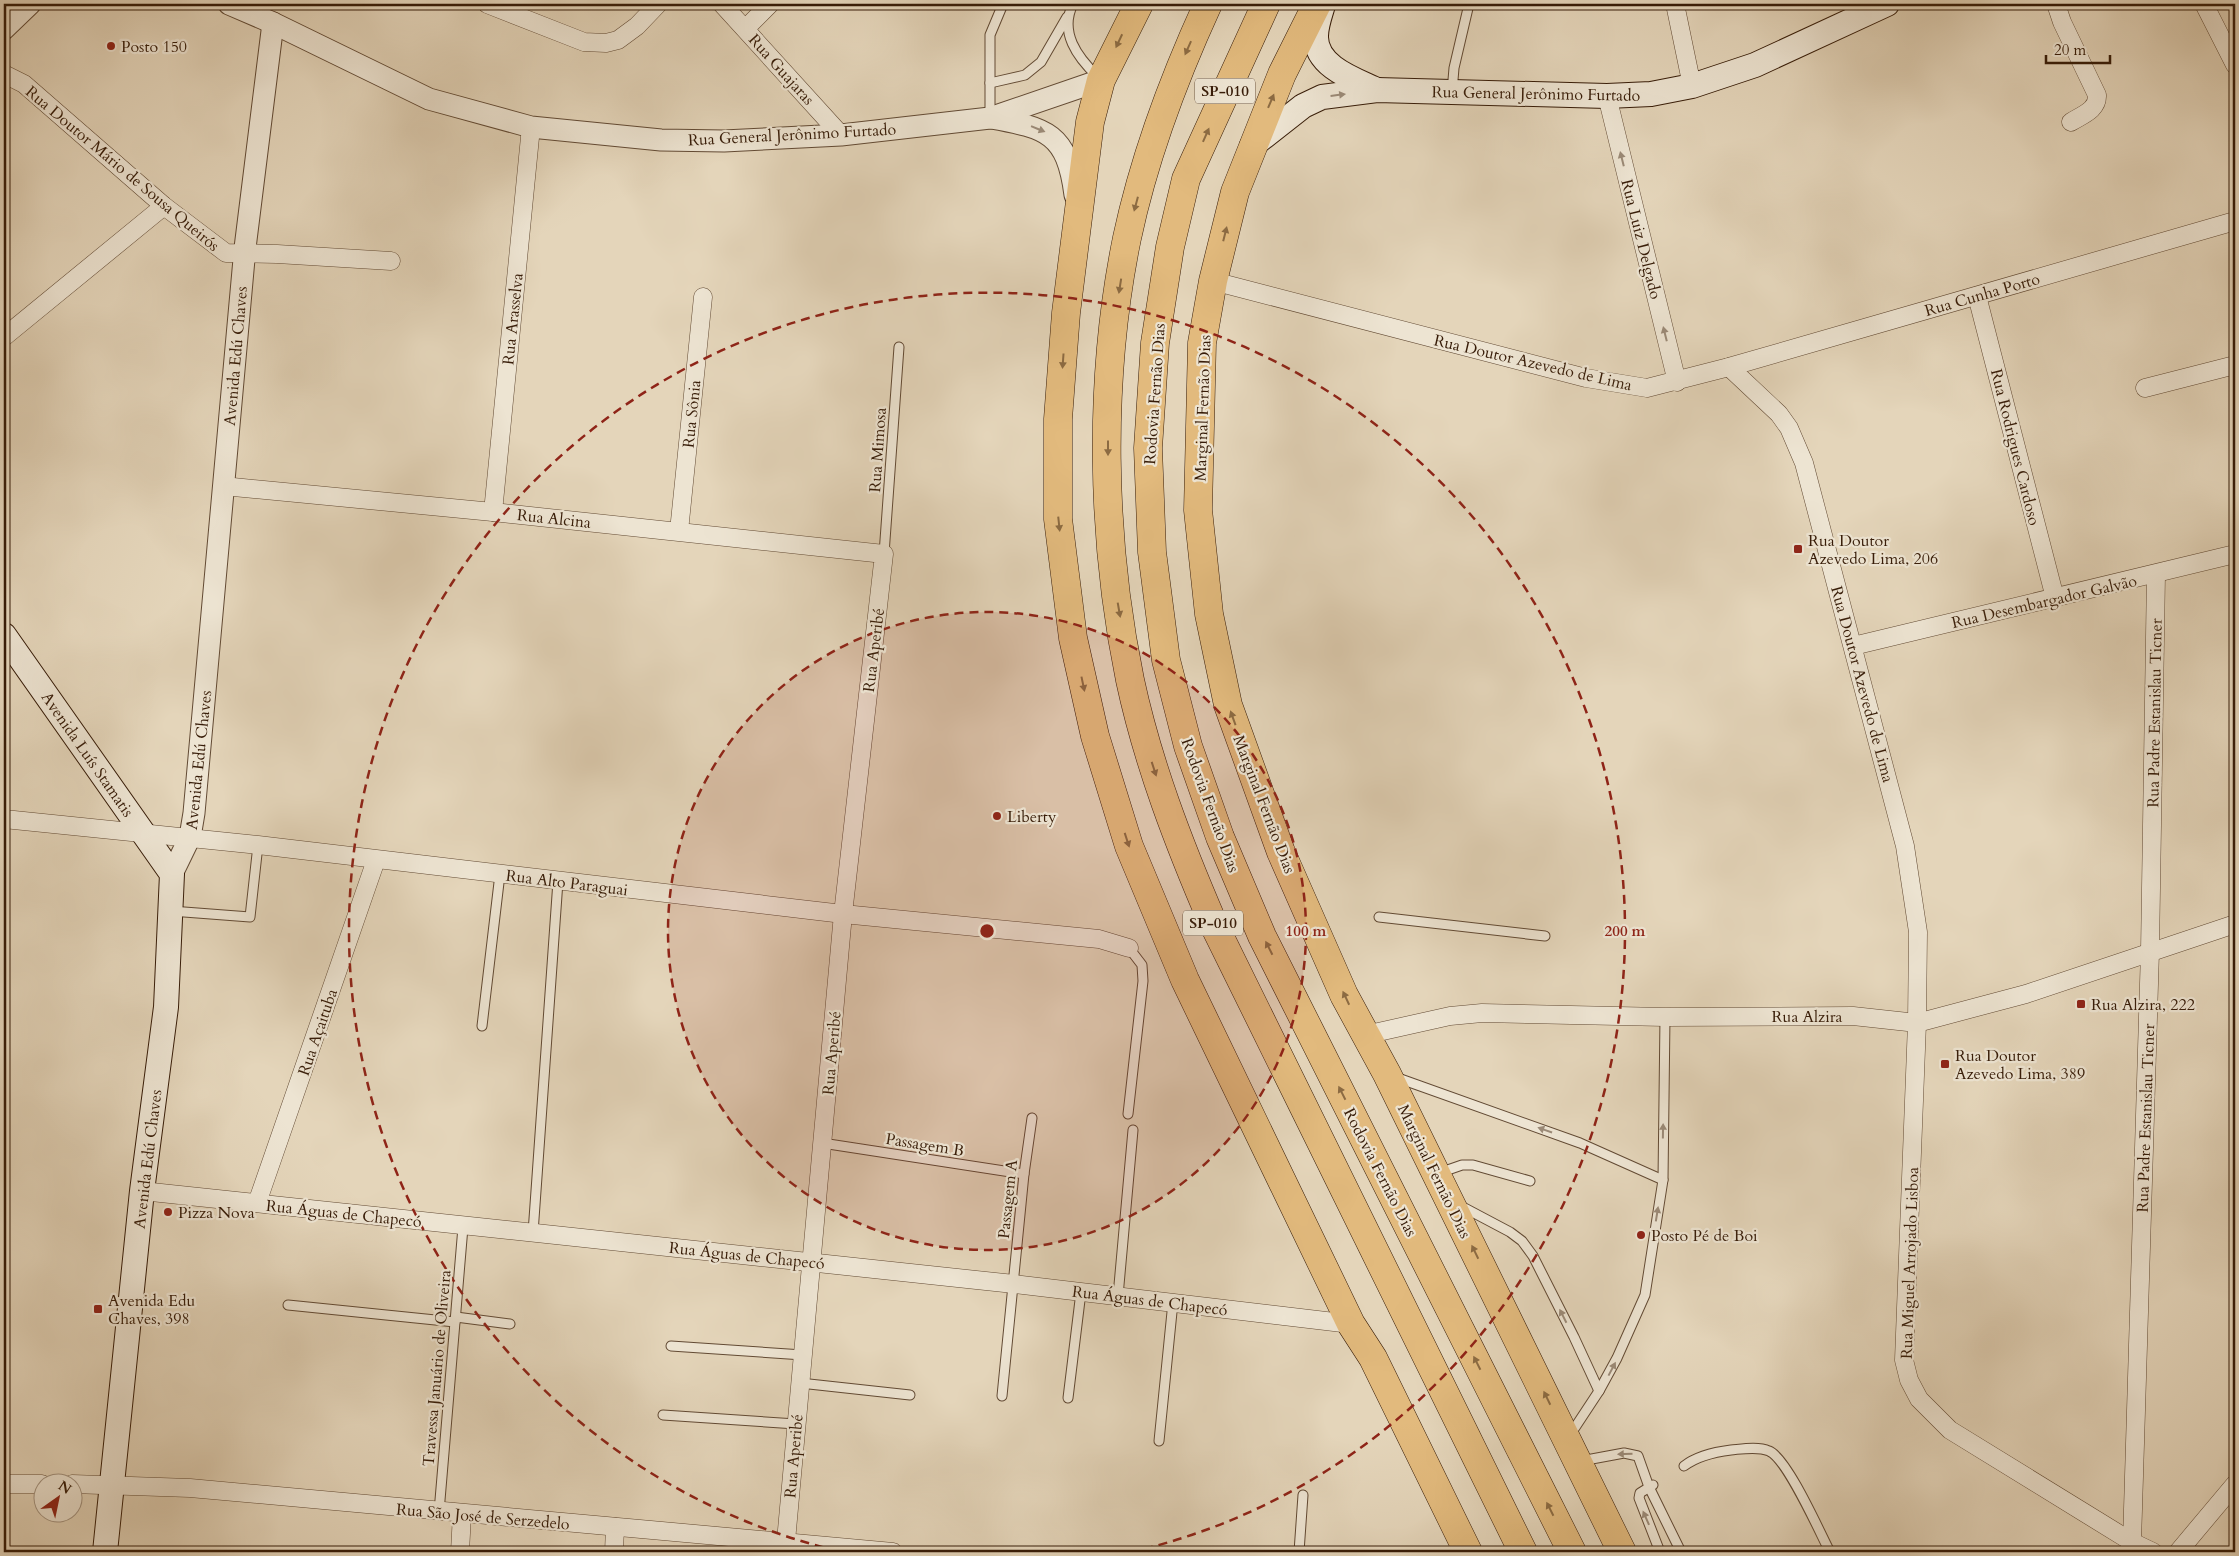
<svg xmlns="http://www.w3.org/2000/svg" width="2239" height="1556" font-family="Cardo,serif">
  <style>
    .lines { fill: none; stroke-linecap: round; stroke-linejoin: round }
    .service-casing { stroke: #624a34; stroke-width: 11 }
    .minor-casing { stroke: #624a34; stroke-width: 19 }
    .tertiary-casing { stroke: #624a34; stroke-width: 23 }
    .secondary-casing { stroke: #371c08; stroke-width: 26 }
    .trunk-casing { stroke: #371c08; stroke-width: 29 }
    .motorway-casing { stroke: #371c08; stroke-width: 29 }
    .service { stroke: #ede4d2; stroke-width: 9 }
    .minor { stroke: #ede4d2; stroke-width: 18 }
    .tertiary { stroke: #ede4d2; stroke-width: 21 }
    .secondary { stroke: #ede4d2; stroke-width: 24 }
    .trunk { stroke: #e2ba7d; stroke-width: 28 }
    .motorway { stroke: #e2ba7d; stroke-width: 28 }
    .oneway { fill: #8c6b42 }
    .oneway2 { fill: #9b8a77 }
    .ring { fill: none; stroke: #8f2418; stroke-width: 2.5; stroke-dasharray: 9 6 }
    .poi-dot { fill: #8f2418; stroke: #ede4d2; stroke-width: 2 }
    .labels { text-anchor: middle; stroke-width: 4.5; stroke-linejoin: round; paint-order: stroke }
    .shield { fill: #ede4d2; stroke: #6e5845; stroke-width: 1 }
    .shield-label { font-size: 15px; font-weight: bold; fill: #371c08 }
    .poi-label { font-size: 16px; fill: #371c08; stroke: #ede4d2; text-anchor: start }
    .street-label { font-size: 16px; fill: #371c08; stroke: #ede4d2 }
    .centre { fill: #8f2418; stroke: #ede4d2; stroke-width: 2.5 }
    .ring-label { font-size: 15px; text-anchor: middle; font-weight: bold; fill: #8f2418; stroke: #ede4d2; stroke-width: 4.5; stroke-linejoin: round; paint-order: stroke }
  </style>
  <rect width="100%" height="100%" fill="#e4d5ba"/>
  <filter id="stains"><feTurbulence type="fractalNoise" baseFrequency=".004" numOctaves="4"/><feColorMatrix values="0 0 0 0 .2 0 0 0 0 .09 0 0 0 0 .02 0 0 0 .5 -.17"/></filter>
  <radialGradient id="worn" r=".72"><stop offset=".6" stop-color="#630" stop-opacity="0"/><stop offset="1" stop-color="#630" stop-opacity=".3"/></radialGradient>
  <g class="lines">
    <defs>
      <g id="service">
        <path d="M 1073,4 C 1059,32 1077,57 1098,77"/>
        <path d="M 990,83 L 1025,75 L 1041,62 L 1067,17"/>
        <path d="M 1452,92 L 1454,68 L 1469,4"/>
        <path d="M 990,118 L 990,35 L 1003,4"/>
        <path d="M 884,554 L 899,347"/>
        <path d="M 171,911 L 250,917 L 258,845"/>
        <path d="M 1379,917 L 1545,936"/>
        <path d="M 482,1026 L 500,874"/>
        <path d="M 1395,1077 L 1580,1143 L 1663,1180 L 1645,1295 L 1617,1358 L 1599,1391 L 1570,1435"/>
        <path d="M 1128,1114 L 1143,981 L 1142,965 L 1129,948"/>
        <path d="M 822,1143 L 1024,1174"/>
        <path d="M 1439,1173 L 1462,1165 L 1473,1165 L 1530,1181"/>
        <path d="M 1663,1180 L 1665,1017"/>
        <path d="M 1459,1205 L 1510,1232 L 1522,1241 L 1533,1256 L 1574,1337 L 1599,1391"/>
        <path d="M 533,1233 L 558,881"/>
        <path d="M 1118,1296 L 1133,1130"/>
        <path d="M 288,1305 L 455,1322"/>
        <path d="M 456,1317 L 510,1324"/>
        <path d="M 671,1346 L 803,1355"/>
        <path d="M 800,1383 L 910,1395"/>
        <path d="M 1002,1396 L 1024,1174 L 1032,1118"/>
        <path d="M 1068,1398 L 1081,1292"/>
        <path d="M 663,1415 L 796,1424"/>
        <path d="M 1159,1441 L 1173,1302"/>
        <path d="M 1581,1461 L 1624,1453 L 1638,1456 L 1649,1487 L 1681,1552"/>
        <path d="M 1684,1466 C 1697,1456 1715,1452 1731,1450 C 1742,1449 1758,1446 1769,1451 C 1787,1458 1820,1533 1830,1552"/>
        <path d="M 1653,1485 L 1640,1493 L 1639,1498 L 1660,1552"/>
        <path d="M 439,1512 L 463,1227"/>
        <path d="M 1299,1552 L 1303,1495"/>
      </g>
      <g id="minor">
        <path d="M 487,4 L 584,42 L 606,43 L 618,40 L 637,26 L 658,4"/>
        <path d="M 722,4 L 841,135"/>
        <path d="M 1675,4 L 1692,86"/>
        <path d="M 2056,4 L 2062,22 L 2097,95 C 2098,110 2082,115 2071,122"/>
        <path d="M 2204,4 L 2235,65"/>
        <path d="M 746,28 L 770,4"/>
        <path d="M 4,74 L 24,84 L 164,206 L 226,253 L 277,254 L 391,261"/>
        <path d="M 1607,96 L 1677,382"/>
        <path d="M 1213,281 L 1586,378 L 1647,388 L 1729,367 L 2235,221"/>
        <path d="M 1977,296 L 2055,598"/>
        <path d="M 4,337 L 164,206"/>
        <path d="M 1729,367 L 1779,414 L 1789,428 L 1804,463 L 1905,846 L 1918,932 L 1917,1023 L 1904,1360 L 1909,1380 L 1919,1399 L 1950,1430 L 2132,1542 L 2153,1552"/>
        <path d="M 2145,388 L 2235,365"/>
        <path d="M 223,486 L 493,512 L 884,554 L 843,914 L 785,1552"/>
        <path d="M 493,512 L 531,127"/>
        <path d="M 679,531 L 703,297"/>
        <path d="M 1853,646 L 2235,554"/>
        <path d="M 4,819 L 258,845 L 843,914 L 1099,939 L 1129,948"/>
        <path d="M 1365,1035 L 1450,1016 L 1482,1013 L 1665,1017 L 1853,1016 L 1917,1023 L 2026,994 L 2235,924"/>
        <path d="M 142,1191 L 1014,1284 L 1351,1324"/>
        <path d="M 257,1203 L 376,860"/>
        <path d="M 4,1484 L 42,1484"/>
        <path d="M 72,1484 L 190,1488 L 893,1552"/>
        <path d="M 2132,1542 L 2150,951 L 2156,574"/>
        <path d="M 460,1552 L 462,1514"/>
        <path d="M 614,1552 L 615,1527"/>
        <path d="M 2178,1552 L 2235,1484"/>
      </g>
      <g id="tertiary">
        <path d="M 229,4 L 273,23 L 429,99 L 531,127 L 661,140 L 724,141 L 841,135 L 990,118 L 1101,80"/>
        <path d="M 4,29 L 30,4"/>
        <path d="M 991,118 C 1047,128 1067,133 1075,195"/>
        <path d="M 172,874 L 190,837 L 194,813 L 245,248 L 273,23"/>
      </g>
      <g id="secondary">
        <path d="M 1323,5 C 1320,15 1316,26 1316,36 C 1315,67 1356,80 1377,90"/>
        <path d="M 1252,146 L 1303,106 L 1322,97 L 1377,90 L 1607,96 L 1651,94 L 1692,86 L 1755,65 L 1887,4"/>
        <path d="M 4,635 L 172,874 L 166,1007 L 142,1191 L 105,1552"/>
      </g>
      <g id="trunk">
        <path d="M 1139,4 L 1101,80 L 1090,122 L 1066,313 L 1058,419 L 1058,519 L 1073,638 L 1095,736 L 1129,846 L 1185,980 L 1351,1324 L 1373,1358 L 1468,1552"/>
        <path d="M 1317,4 L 1282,74 L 1235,192 L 1213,281 L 1202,343 L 1198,510 L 1209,614 L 1228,705 L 1281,852 L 1344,995 L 1387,1074 L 1622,1552"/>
      </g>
      <g id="motorway">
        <path d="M 1208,4 C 1174,78 1144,158 1127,238 C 1098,379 1101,539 1130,680 C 1148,764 1179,844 1213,923 L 1523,1552"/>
        <path d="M 1266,4 L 1186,179 L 1170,247 L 1155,343 L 1148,448 L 1152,552 L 1166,660 L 1188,746 L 1220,837 L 1262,936 L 1572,1552"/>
      </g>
    </defs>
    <!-- service casing -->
    <use href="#service" class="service-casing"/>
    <!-- minor casing -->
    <use href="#minor" class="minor-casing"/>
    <!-- tertiary casing -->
    <use href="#tertiary" class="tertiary-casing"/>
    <!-- secondary casing -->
    <use href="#secondary" class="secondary-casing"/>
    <!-- trunk casing -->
    <use href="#trunk" class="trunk-casing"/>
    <!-- motorway casing -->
    <use href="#motorway" class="motorway-casing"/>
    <!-- service -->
    <use href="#service" class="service"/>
    <!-- minor -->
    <use href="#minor" class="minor"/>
    <!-- tertiary -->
    <use href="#tertiary" class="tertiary"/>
    <!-- secondary -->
    <use href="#secondary" class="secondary"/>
    <!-- trunk -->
    <use href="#trunk" class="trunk"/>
    <!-- motorway -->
    <use href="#motorway" class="motorway"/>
  </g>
  <!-- one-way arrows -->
  <defs><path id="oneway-solid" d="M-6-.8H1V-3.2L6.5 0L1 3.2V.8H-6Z" transform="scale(1.25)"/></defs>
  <g class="oneway">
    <use href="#oneway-solid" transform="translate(1119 41) rotate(115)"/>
    <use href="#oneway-solid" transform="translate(1188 48) rotate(114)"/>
    <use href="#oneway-solid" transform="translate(1271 101) rotate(-67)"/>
    <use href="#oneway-solid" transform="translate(1206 135) rotate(-66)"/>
    <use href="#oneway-solid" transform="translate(1136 204) rotate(105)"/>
    <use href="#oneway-solid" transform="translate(1225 234) rotate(-76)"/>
    <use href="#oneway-solid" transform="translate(1120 286) rotate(99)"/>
    <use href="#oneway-solid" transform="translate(1063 361) rotate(94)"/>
    <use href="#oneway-solid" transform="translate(1108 448) rotate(90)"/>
    <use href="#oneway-solid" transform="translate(1059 524) rotate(84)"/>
    <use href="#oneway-solid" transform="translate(1119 610) rotate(80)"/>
    <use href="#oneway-solid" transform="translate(1083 684) rotate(78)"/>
    <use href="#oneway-solid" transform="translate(1233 718) rotate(-110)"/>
    <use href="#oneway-solid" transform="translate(1154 769) rotate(72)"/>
    <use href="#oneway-solid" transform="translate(1127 840) rotate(72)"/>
    <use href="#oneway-solid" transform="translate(1269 948) rotate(-117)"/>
    <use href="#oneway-solid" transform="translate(1346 998) rotate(-115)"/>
    <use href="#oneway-solid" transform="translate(1342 1093) rotate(-117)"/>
    <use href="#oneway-solid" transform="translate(1475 1252) rotate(-116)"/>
    <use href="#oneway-solid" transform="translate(1477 1363) rotate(-117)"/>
    <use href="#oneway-solid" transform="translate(1547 1398) rotate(-116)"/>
    <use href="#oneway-solid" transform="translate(1550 1509) rotate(-117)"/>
  </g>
  <g class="oneway2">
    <use href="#oneway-solid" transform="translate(1338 95) rotate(-7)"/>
    <use href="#oneway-solid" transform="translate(1038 129) rotate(22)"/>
    <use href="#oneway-solid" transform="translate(1622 159) rotate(-104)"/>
    <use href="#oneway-solid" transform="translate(1665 334) rotate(-104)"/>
    <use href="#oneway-solid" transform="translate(1545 1130) rotate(-161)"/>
    <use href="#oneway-solid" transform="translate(1663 1131) rotate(-89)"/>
    <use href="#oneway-solid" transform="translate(1657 1214) rotate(-81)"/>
    <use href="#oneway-solid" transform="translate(1563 1316) rotate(-117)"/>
    <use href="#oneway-solid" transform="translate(1612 1369) rotate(-62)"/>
    <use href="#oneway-solid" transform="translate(1625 1454) rotate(178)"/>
    <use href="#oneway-solid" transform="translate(1646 1518) rotate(-114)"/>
  </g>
  <!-- distance rings -->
  <circle cx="987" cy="931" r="319" fill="#8f2418" fill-opacity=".12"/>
  <g class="ring">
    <circle cx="987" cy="931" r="319"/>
    <path d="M838 1551A638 638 0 1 1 1136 1551"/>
  </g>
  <!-- markers -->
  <g class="poi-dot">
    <circle cx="111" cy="46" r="5"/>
    <rect x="1793" y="544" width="10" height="10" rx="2.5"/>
    <circle cx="997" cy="816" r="5"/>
    <rect x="2076" y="999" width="10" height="10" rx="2.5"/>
    <rect x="1940" y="1059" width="10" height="10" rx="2.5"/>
    <circle cx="168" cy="1212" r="5"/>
    <circle cx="1641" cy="1235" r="5"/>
    <rect x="93" y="1304" width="10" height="10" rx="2.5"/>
  </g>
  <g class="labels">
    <!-- shield labels -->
    <g class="shield">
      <rect x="1195" y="78.5" width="60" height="25" rx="4"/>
      <rect x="1183" y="910.5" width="60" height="25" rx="4"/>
    </g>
    <g class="shield-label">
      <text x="1225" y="96">SP-010</text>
      <text x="1213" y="928">SP-010</text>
    </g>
    <!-- poi labels -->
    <g class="poi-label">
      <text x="121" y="52">Posto 150</text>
      <text x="1808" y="546">Rua Doutor<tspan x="1808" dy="18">Azevedo Lima, 206</tspan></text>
      <text x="1007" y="822">Liberty</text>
      <text x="2091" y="1010">Rua Alzira, 222</text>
      <text x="1955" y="1061">Rua Doutor<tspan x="1955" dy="18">Azevedo Lima, 389</tspan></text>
      <text x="178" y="1218">Pizza Nova</text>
      <text x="1651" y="1241">Posto Pé de Boi</text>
      <text x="108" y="1306">Avenida Edu<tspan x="108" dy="18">Chaves, 398</tspan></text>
    </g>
    <!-- street labels -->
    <g class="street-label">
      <text transform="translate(782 69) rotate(48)" y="6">Rua Guajaras</text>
      <text transform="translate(1536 93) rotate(1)" y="6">Rua General Jerônimo Furtado</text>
      <text transform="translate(792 134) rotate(-3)" y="6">Rua General Jerônimo Furtado</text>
      <text transform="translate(123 168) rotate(40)" y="6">Rua Doutor Mário de Sousa Queirós</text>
      <text transform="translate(1642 239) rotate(76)" y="6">Rua Luiz Delgado</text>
      <text transform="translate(1982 294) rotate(-16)" y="6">Rua Cunha Porto</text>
      <text transform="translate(512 319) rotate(-84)" y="6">Rua Arasselva</text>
      <text transform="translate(235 356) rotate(-85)" y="6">Avenida Edú Chaves</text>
      <text transform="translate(1533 362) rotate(13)" y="6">Rua Doutor Azevedo de Lima</text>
      <text transform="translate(1154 394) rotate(-86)" y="6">Rodovia Fernão Dias</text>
      <text transform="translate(1202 408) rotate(-88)" y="6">Marginal Fernão Dias</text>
      <text transform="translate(691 414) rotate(-84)" y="6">Rua Sônia</text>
      <text transform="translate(2016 447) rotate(76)" y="6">Rua Rodrigues Cardoso</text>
      <text transform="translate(877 450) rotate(-86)" y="6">Rua Mimosa</text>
      <text transform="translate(554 518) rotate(6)" y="6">Rua Alcina</text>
      <text transform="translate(2044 601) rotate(-13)" y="6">Rua Desembargador Galvão</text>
      <text transform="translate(873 650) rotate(-83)" y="6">Rua Aperibé</text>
      <text transform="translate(1863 684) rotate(75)" y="6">Rua Doutor Azevedo de Lima</text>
      <text transform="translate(2154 713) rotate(-89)" y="6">Rua Padre Estanislau Ticner</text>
      <text transform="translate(88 754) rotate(55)" y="6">Avenida Luís Stamatis</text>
      <text transform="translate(198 760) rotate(-84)" y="6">Avenida Edú Chaves</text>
      <text transform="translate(1265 804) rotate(69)" y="6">Marginal Fernão Dias</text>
      <text transform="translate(1211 805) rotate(70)" y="6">Rodovia Fernão Dias</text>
      <text transform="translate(567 882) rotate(7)" y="6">Rua Alto Paraguai</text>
      <text x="1807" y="1022">Rua Alzira</text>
      <text transform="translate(317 1032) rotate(-71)" y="6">Rua Açaituba</text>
      <text transform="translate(831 1053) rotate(-85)" y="6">Rua Aperibé</text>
      <text transform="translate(2145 1118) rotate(-88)" y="6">Rua Padre Estanislau Ticner</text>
      <text transform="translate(925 1144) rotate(9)" y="6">Passagem B</text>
      <text transform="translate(147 1159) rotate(-83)" y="6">Avenida Edú Chaves</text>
      <text transform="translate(1435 1171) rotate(64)" y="6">Marginal Fernão Dias</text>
      <text transform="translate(1381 1172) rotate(63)" y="6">Rodovia Fernão Dias</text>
      <text transform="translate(1007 1199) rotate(-84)" y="6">Passagem A</text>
      <text transform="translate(344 1213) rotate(6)" y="6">Rua Águas de Chapecó</text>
      <text transform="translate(747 1255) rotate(6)" y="6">Rua Águas de Chapecó</text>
      <text transform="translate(1909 1263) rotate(-88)" y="6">Rua Miguel Arrojado Lisboa</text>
      <text transform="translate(1150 1300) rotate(7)" y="6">Rua Águas de Chapecó</text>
      <text transform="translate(436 1368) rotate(-85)" y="6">Travessa Januário de Oliveira</text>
      <text transform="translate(793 1456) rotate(-85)" y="6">Rua Aperibé</text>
      <text transform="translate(483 1516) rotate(5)" y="6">Rua São José de Serzedelo</text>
    </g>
  </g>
  <circle cx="987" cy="931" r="8" class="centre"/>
  <g class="ring-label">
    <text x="1306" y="936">100 m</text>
    <text x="1625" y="936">200 m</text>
  </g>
  <!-- margin -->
  <rect width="2239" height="1556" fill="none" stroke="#e4d5ba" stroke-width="20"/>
  <rect x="5" y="5" width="2229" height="1546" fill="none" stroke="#371c08" stroke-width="2.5"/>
  <rect x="10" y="10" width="2219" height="1536" fill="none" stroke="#371c08"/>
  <!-- north arrow -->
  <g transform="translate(58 1498) rotate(33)"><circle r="24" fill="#ede4d2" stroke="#a49481"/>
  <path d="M0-4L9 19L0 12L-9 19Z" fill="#8f2418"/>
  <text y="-8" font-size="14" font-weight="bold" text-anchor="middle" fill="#371c08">N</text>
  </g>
  <!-- scale -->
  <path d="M2046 55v8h64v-8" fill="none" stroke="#371c08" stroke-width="2.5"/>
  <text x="2054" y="55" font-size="15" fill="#371c08" stroke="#ede4d2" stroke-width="4" paint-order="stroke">20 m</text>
  <rect width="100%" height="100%" filter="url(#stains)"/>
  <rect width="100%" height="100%" fill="url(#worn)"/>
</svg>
